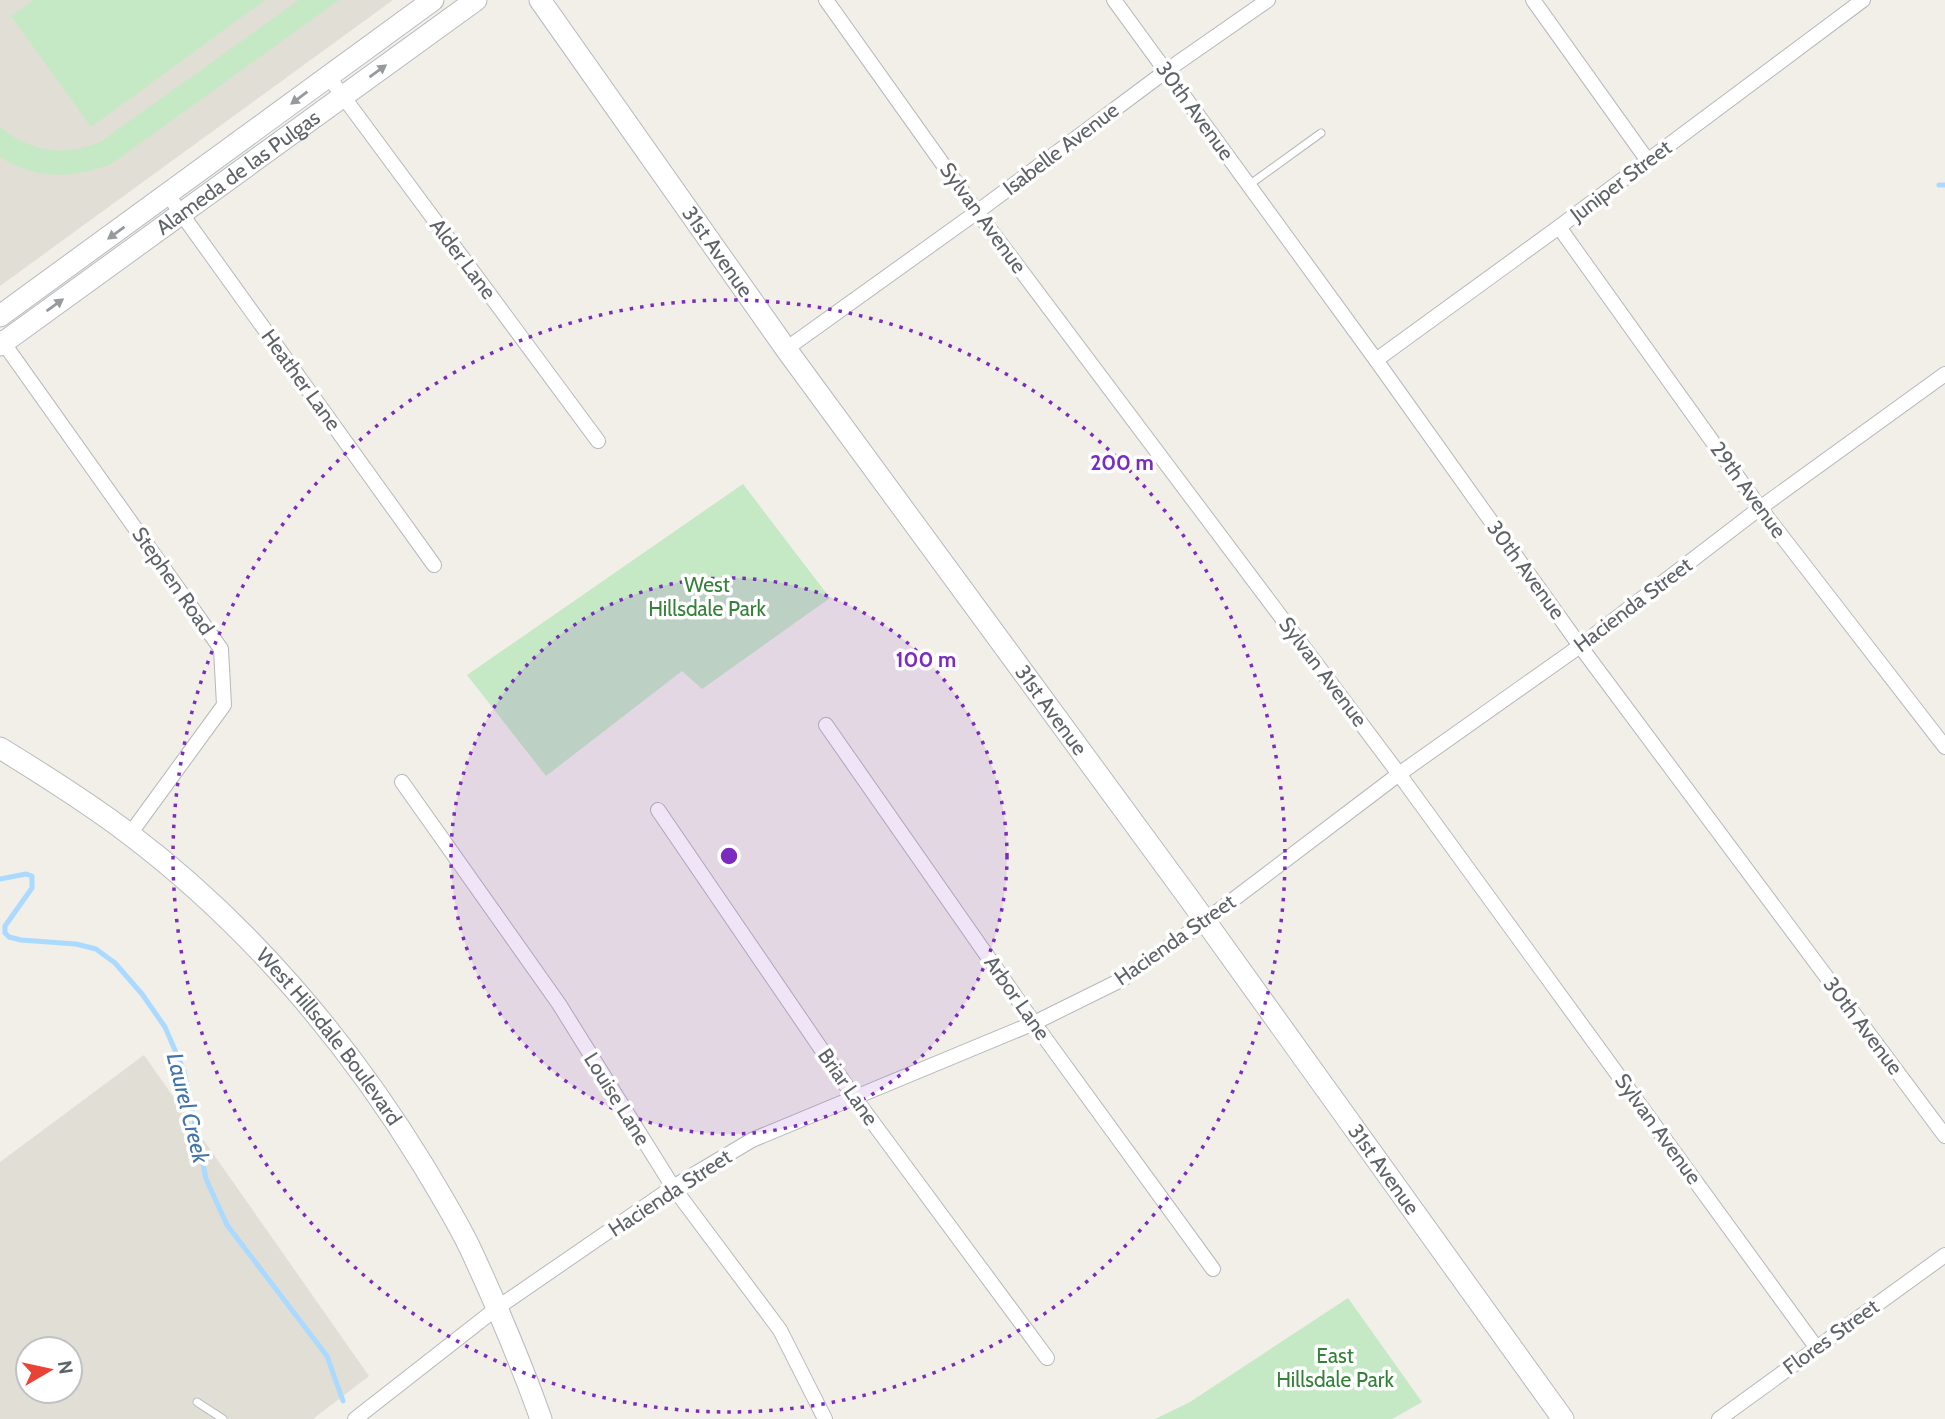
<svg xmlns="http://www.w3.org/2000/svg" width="1945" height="1419" font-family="Cabin,sans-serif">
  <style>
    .education { fill: #e1ded6; fill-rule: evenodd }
    .green { fill: #c5e8c5 }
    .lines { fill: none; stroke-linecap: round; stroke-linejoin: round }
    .stream { stroke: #aadaff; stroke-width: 5 }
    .lane-casing { stroke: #b5b8bc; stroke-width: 9 }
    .street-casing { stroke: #b5b8bc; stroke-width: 16 }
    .secondary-casing { stroke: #b6babf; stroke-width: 23 }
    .lane { stroke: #fff; stroke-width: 7 }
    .street { stroke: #fff; stroke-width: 14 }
    .secondary { stroke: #fff; stroke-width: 21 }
    .oneway { fill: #979a9d }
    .ring { fill: none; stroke: #7b2cbf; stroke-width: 3.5; stroke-dasharray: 3.5 7 }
    .labels { text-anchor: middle; stroke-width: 7; stroke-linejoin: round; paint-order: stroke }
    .street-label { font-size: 21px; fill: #5f6368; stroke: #fff }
    .park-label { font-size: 21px; fill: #348238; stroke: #fff }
    .water-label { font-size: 23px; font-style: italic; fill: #4174aa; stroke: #fff }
    .centre { fill: #7b2cbf; stroke: #fff; stroke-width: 3.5 }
    .ring-label { font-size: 21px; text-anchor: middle; font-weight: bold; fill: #7b2cbf; stroke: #fff; stroke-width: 7; stroke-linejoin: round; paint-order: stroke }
  </style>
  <rect width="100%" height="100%" fill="#f1efe8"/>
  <!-- education -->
  <g class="education">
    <path d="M 0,0 L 393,0 L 0,286 Z"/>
    <path d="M 144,1055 L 369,1376 L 313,1419 L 0,1419 L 0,1162 ZM 28,1349 L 70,1349 L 70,1391 L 28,1391 Z"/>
  </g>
  <!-- green -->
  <g class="green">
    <path d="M 34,0 L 265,0 L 91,127 L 11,16 Z"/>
    <path d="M 299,0 L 339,0 L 111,164 C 73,179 35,180 0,157 L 0,127 C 30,152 64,157 100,142 Z"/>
    <path d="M 743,484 L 830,598 L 702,689 L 682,671 L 546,776 L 467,675 Z"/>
    <path d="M 1348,1298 L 1422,1402 L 1392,1419 L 1155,1419 L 1190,1402 Z"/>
  </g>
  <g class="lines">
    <!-- stream -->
    <g class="stream">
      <path d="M 1939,185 L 1945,185"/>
      <path d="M 0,879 L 26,874 L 32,876 L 32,888 L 5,926 L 5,933 L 9,937 L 21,940 L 76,944 L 96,949 L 115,963 L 142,994 L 165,1027 L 184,1071 L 206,1179 L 227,1225 L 327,1356 L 343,1401"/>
    </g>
    <defs>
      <g id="lane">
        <path d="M 1249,185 L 1321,133"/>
        <path d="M 197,1402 L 223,1419"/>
      </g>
      <g id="street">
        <path d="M 826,0 L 977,212 L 1399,774 L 1816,1347"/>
        <path d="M 1114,0 L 1376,360 L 1580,646 L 1945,1136"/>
        <path d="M 1533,0 L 1648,161"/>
        <path d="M 328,76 L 598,441"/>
        <path d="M 168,195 L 434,565"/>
        <path d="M 1559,227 L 1760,508 L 1945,747"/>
        <path d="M 0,338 L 221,649 L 224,705 L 130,834"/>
        <path d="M 786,349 L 977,212 L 1166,71 L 1268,0"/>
        <path d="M 1376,360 L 1559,227 L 1863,0"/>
        <path d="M 826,725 L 1034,1023 L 1213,1269"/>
        <path d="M 402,782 L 559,1004 L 673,1187 L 780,1330 L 825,1419"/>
        <path d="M 658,810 L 854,1097 L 1047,1358"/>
        <path d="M 355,1419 L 497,1308 L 673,1187 L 752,1140 L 1034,1023 L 1123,979 L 1205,921 L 1399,774 L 1580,646 L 1760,508 L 1945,374"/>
        <path d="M 1719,1419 L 1945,1255"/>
      </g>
      <g id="secondary">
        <path id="s1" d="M 540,0 L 786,349 L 1188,897 L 1563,1419"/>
        <path d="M 0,316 L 433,0"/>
        <path id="s2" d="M 0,345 L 476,0"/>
        <path id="s3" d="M 0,748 C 44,775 87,802 128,833 C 246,922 346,1039 423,1165 C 439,1192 456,1219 470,1248 C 496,1304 520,1360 541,1419"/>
      </g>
    </defs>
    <!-- lane casing -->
    <use href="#lane" class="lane-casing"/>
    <!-- street casing -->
    <use href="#street" class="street-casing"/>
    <!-- secondary casing -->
    <use href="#secondary" class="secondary-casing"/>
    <!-- lane -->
    <use href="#lane" class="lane"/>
    <!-- street -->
    <use href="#street" class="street"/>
    <!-- secondary -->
    <use href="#secondary" class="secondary"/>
  </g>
  <!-- one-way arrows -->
  <defs><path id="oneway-solid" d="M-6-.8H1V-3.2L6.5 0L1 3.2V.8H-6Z" transform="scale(1.75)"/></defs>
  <g class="oneway">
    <use href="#oneway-solid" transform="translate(378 71) rotate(-36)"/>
    <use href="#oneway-solid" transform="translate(299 98) rotate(143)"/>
    <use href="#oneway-solid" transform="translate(116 233) rotate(144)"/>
    <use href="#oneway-solid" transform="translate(55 305) rotate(-36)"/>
  </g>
  <!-- distance rings -->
  <circle cx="729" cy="856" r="278" fill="#7b2cbf" fill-opacity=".12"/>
  <g class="ring">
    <circle cx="729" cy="856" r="278"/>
    <circle cx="729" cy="856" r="556"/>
  </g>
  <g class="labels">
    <!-- street labels -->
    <g class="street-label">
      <text transform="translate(1195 111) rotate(54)" y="7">30th Avenue</text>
      <text transform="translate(1061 149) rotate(-37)" y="7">Isabelle Avenue</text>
      <text dy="7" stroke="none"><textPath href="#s2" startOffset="294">Alameda de las Pulgas</textPath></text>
      <text transform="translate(1621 181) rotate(-37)" y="7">Juniper Street</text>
      <text transform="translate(983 218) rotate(54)" y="7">Sylvan Avenue</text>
      <text dy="7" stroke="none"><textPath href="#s1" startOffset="308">31st Avenue</textPath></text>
      <text transform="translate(463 259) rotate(53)" y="7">Alder Lane</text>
      <text transform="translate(301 380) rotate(54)" y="7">Heather Lane</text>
      <text transform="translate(1748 490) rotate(54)" y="7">29th Avenue</text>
      <text transform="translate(1526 570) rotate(54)" y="7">30th Avenue</text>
      <text transform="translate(173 581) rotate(55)" y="7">Stephen Road</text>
      <text transform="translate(1633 605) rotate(-37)" y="7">Hacienda Street</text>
      <text transform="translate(1323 672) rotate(53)" y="7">Sylvan Avenue</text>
      <text dy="7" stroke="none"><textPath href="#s1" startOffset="875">31st Avenue</textPath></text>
      <text transform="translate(1175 940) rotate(-35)" y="7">Hacienda Street</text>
      <text transform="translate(1017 998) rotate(55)" y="7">Arbor Lane</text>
      <text transform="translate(1863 1026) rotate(53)" y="7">30th Avenue</text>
      <text dy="7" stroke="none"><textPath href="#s3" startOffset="441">West Hillsdale Boulevard</textPath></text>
      <text transform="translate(848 1087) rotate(55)" y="7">Briar Lane</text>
      <text transform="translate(617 1099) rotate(58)" y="7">Louise Lane</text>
      <text transform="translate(1658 1129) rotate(54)" y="7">Sylvan Avenue</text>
      <text dy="7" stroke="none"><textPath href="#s1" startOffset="1442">31st Avenue</textPath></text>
      <text transform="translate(670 1193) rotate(-33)" y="7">Hacienda Street</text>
      <text transform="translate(1831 1337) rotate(-36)" y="7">Flores Street</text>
    </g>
    <!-- park labels -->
    <g class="park-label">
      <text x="707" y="592">West<tspan x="707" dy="24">Hillsdale Park</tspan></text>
      <text x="1335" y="1363">East<tspan x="1335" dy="24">Hillsdale Park</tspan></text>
    </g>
    <!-- water labels -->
    <g class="water-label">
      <text transform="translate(188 1108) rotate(76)" y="8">Laurel Creek</text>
    </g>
  </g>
  <circle cx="729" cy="856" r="10" class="centre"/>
  <g class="ring-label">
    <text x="1122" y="470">200 m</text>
    <text x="926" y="667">100 m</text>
  </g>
  <!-- north arrow -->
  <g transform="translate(49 1370) rotate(81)"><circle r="33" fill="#ffffff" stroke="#bfc1c3" stroke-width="2"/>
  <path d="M0-5L12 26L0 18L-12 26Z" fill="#ea4335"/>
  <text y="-10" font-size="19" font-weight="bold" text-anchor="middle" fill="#5f6368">N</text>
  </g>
</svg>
